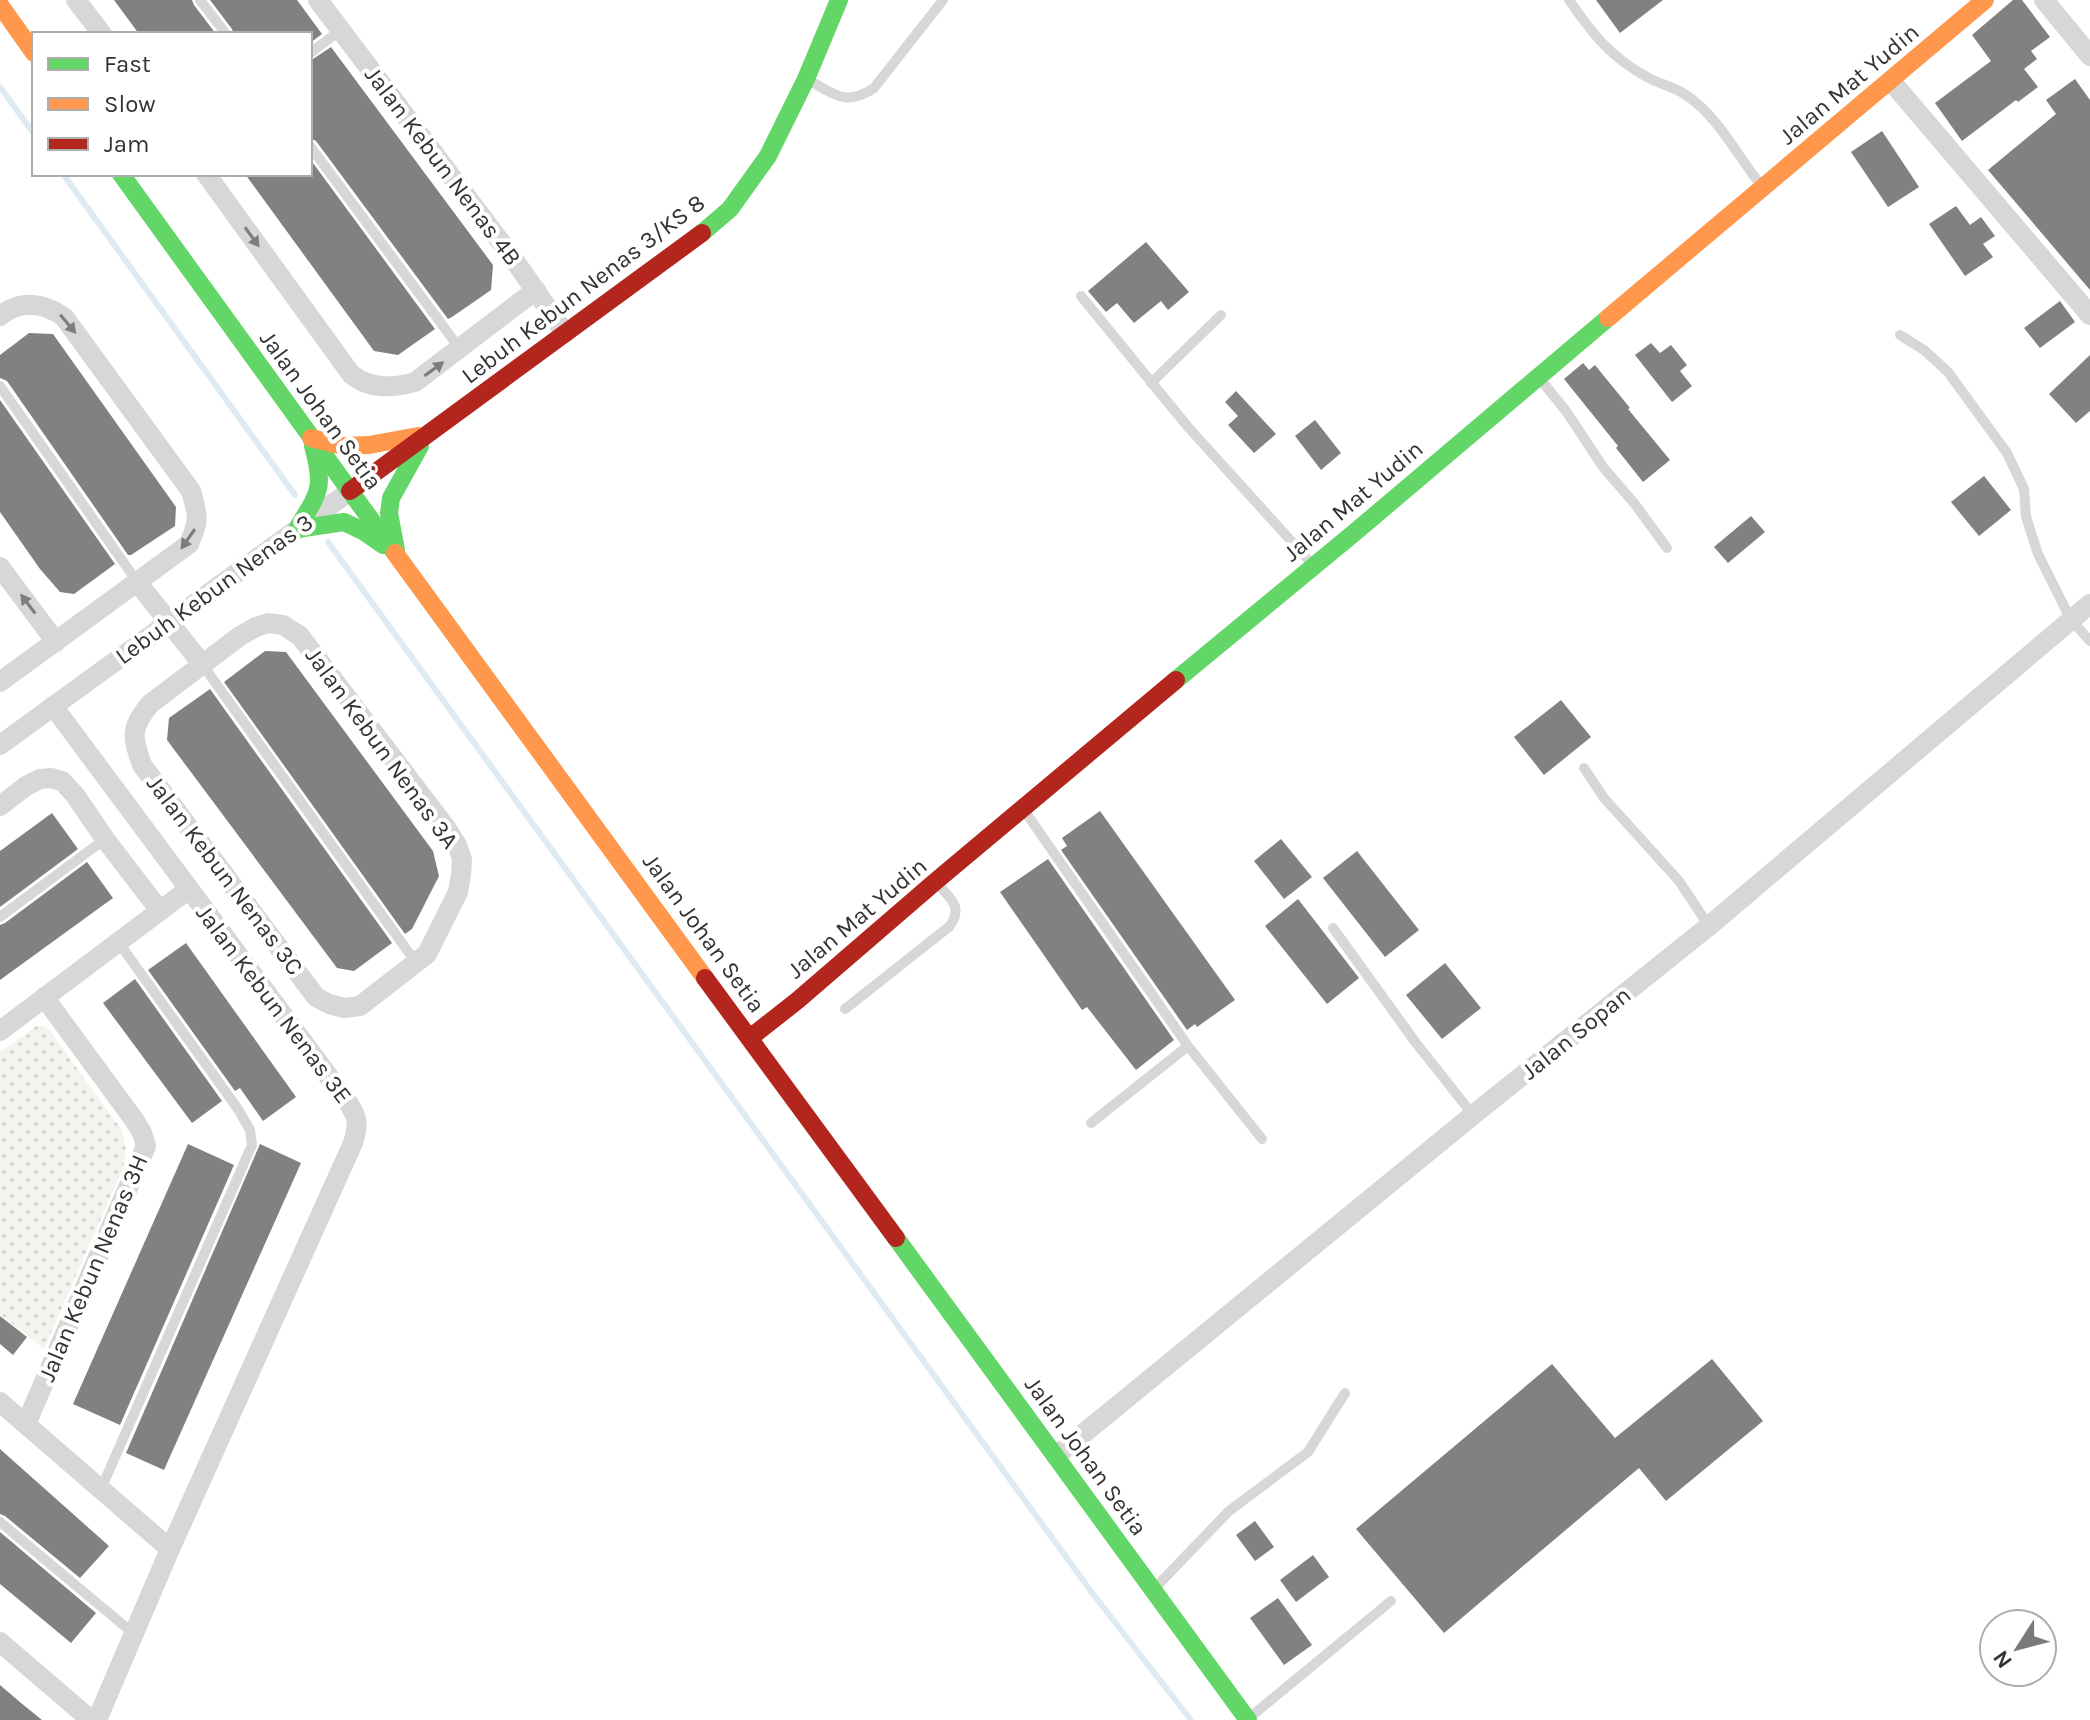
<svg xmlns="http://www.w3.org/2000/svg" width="2090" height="1720" font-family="Karla,sans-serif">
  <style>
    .grass { fill: url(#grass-dots) }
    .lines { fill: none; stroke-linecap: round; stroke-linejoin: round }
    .stream { stroke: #ddebf3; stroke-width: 6 }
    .building { fill: #818181 }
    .lane { stroke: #d7d7d7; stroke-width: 10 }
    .street { stroke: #d7d7d7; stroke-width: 20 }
    .fast { stroke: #63d668; stroke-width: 18 }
    .slow { stroke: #ff974d; stroke-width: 18 }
    .jam { stroke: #b3261e; stroke-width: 18 }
    .oneway { fill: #7d7d7d }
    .labels { text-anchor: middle; stroke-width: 8; stroke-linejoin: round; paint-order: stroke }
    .street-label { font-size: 24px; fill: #333; stroke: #fff }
  </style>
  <defs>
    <pattern id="grass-dots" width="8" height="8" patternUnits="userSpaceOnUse" patternTransform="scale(2)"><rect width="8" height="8" fill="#f1f5ed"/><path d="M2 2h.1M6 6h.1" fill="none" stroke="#cfd2cc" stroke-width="1.8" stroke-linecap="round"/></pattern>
  </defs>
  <rect width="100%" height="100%" fill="#fff"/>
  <!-- grass -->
  <path class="grass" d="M 37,1026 L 44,1026 L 50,1031 L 121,1129 L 126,1150 L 123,1168 L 44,1349 L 0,1314 L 0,1052 Z"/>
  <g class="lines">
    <!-- stream -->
    <g class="stream">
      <path d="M 0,87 L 34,134"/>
      <path d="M 63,174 L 295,495"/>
      <path d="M 328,542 L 1093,1594 L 1191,1720"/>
    </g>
  </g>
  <!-- building -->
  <g class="building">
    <path d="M 114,0 L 192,0 L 194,5 L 216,34 L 139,34 Z"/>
    <path d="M 210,0 L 297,0 L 322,34 L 310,43 L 310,34 L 234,34 L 232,29 Z"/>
    <path d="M 1596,0 L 1663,0 L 1620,33 Z"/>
    <path d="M 2013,0 L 2022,0 L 2050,37 L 2031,51 L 2037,59 L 2024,69 L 2038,87 L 2018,102 L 2016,100 L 1962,141 L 1935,103 L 1991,61 L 1972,35 Z"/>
    <path d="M 331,47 L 493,265 L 491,290 L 452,317 L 448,319 L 316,141 L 310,138 L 310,61 Z"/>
    <path d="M 2075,79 L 2090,100 L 2090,290 L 1988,170 L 2056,114 L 2046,100 Z"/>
    <path d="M 1882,131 L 1919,187 L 1888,207 L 1851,152 Z"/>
    <path d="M 310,159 L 435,329 L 398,355 L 374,351 L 245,174 L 310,174 Z"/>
    <path d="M 1956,206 L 1970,225 L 1981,217 L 1995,236 L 1983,244 L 1993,257 L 1965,276 L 1929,224 Z"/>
    <path d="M 1146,242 L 1189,292 L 1168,310 L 1161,301 L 1134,323 L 1117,303 L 1106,312 L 1088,291 Z"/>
    <path d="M 2060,301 L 2075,322 L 2040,348 L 2024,328 Z"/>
    <path d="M 29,333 L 53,334 L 176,507 L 175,526 L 131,555 L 128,555 L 7,381 L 0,378 L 0,355 Z"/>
    <path d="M 1651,343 L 1660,353 L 1671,345 L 1687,365 L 1680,371 L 1692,386 L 1672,402 L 1635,355 Z"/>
    <path d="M 2090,355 L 2090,411 L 2076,423 L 2049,394 Z"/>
    <path d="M 1583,363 L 1589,370 L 1595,365 L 1630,408 L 1628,409 L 1670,460 L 1643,482 L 1616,448 L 1618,446 L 1564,379 Z"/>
    <path d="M 1236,391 L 1276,434 L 1254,453 L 1228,425 L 1238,416 L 1225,402 Z"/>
    <path d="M 0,400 L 115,564 L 74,594 L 60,592 L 40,569 L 0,512 Z"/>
    <path d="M 1315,420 L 1341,453 L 1321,470 L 1295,436 Z"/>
    <path d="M 1984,476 L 2011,510 L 1979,536 L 1951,502 Z"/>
    <path d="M 1751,516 L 1765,532 L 1728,563 L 1714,547 Z"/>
    <path d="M 265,651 L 286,652 L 433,851 L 439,876 L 412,929 L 405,934 L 224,682 Z"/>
    <path d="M 210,689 L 392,943 L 354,971 L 337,968 L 167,740 L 169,718 Z"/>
    <path d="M 1561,700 L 1591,737 L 1544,775 L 1514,737 Z"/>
    <path d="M 1100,811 L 1235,1000 L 1197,1027 L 1195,1024 L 1187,1030 L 1061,850 L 1067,846 L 1062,838 Z"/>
    <path d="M 52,813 L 78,849 L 0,907 L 0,851 Z"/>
    <path d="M 1281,839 L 1312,877 L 1284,899 L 1254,861 Z"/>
    <path d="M 1357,851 L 1419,930 L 1385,957 L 1323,878 Z"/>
    <path d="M 1048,859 L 1174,1040 L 1136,1070 L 1087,1007 L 1082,1010 L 1000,892 Z"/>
    <path d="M 87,862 L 113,898 L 0,980 L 0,925 L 5,923 Z"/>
    <path d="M 1298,899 L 1359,978 L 1327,1004 L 1265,926 Z"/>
    <path d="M 186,943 L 296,1097 L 263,1121 L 240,1088 L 235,1091 L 148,970 Z"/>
    <path d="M 1445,963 L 1481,1008 L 1442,1039 L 1406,995 Z"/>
    <path d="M 135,979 L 222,1101 L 192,1123 L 103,1003 Z"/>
    <path d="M 188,1144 L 234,1165 L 120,1425 L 73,1404 Z"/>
    <path d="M 260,1144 L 301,1163 L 164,1470 L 126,1453 Z"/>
    <path d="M 0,1316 L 27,1337 L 13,1355 L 0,1344 Z"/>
    <path d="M 1712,1359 L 1763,1421 L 1666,1501 L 1639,1468 L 1444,1633 L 1356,1529 L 1552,1364 L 1615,1438 Z"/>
    <path d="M 0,1449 L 109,1546 L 80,1578 L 5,1516 L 0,1514 Z"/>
    <path d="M 1255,1521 L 1274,1547 L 1255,1561 L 1236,1535 Z"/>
    <path d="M 0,1532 L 96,1613 L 71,1643 L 0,1584 Z"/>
    <path d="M 1313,1555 L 1329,1577 L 1296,1602 L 1280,1580 Z"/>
    <path d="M 1278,1598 L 1312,1645 L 1284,1665 L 1250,1618 Z"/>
    <path d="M 0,1685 L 21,1703 L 42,1720 L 0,1720 Z"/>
  </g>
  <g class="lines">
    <!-- lane -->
    <g class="lane">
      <path d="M 200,0 L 226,34"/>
      <path d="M 1569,0 C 1592,33 1610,57 1647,77 C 1659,84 1675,87 1686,95 C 1719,117 1737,156 1761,185"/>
      <path d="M 310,53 L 341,30"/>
      <path d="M 808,80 C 835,94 845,107 874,88 L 943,0"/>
      <path d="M 310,146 L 460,349"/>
      <path d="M 1081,296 L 1188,427 L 1312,564"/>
      <path d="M 1900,335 L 1924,350 L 1948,372 L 2007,453 L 2024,489 L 2026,517 L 2038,554 L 2071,620 L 2090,641"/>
      <path d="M 1540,379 L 1566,411 L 1603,467 L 1634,503 L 1667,548"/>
      <path d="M 1151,383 L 1221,315"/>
      <path d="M 0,386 L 138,583"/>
      <path d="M 202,664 L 417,964"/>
      <path d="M 1584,768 L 1604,798 L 1679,881 L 1709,926"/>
      <path d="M 1024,810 L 1188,1046 L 1262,1139"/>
      <path d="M 0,917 L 105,839"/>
      <path d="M 1333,928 L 1416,1043 L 1473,1115"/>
      <path d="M 845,1009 L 950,926 C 964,906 949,898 937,883"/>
      <path d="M 1091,1123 L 1188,1046"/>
      <path d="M 101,1489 L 252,1145 L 250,1130 L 238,1109 L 119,943"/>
      <path d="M 0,1522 L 134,1634"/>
      <path d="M 1155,1588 L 1229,1511 L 1308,1452 L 1345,1393"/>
      <path d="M 1249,1718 L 1391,1601"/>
    </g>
    <!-- street -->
    <g class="street">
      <path d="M 76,0 L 102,34"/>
      <path d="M 318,0 L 512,257 L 565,333"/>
      <path d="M 2044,0 L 2090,56"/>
      <path d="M 1891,81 L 2090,315"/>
      <path d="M 206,174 L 351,374 C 370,390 394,388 415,382 L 536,290"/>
      <path d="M 0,316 C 21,299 44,303 64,317 L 191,491 C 198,516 200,519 189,544 L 0,682"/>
      <path d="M 0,567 L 56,642"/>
      <path d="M 138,583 L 202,664"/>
      <path d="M 268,623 L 283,625 L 300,636 L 447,829 L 457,845 L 462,859 L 461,875 L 458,892 L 427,954 L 360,1006 L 344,1008 L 329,1004 L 316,997 L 142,765 C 132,736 130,729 150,704 L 240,636 L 256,627 Z"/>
      <path d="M 53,706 L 344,1097 C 357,1115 360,1121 353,1143 L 170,1549 L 97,1720"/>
      <path d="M 0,745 L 350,491"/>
      <path d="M 0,806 L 26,786 L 40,779 L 51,778 L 62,781 L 75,795 L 105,839 L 160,911"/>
      <path d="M 0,1031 L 189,889"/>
      <path d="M 0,1402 L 170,1549"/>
      <path d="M 26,1424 L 146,1146 L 142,1133 L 135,1121 L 44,997"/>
      <path d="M 1056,1456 L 1473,1115 L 1709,926 L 2090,604"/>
      <path d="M 0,1642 L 91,1720"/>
    </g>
    <!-- fast -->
    <g class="fast">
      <path d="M 121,174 L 395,553"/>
      <path d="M 702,233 L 730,209 L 768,156 L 806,79 L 839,0"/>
      <path d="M 297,529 L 344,522 L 363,531 L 383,545"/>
      <path d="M 297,529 C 319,492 325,489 313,446"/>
      <path d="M 396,550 L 389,513 L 391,498 L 420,446"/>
      <path d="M 1176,680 L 1354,533 L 1608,318"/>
      <path d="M 896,1238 L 1248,1720"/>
    </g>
    <!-- slow -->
    <g class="slow">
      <path d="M 0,5 L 34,53"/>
      <path d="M 1608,318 L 1985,0"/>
      <path d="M 311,438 L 343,446 L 369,445 L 418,436"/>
      <path d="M 395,553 L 705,978"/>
    </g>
    <!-- jam -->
    <g class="jam">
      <path d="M 350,491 L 702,233"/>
      <path d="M 705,978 L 896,1238"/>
      <path d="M 751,1037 L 798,1000 L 936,881 L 1176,680"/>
    </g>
  </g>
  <!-- one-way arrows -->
  <defs><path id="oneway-solid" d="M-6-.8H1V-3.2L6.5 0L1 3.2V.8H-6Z" transform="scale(2)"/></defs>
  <g class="oneway">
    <use href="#oneway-solid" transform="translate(252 237) rotate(54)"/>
    <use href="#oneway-solid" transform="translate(68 324) rotate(50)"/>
    <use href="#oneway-solid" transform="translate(434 369) rotate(-36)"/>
    <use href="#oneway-solid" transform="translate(188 539) rotate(125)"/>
    <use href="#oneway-solid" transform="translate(28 604) rotate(-127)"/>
  </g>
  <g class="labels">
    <!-- street labels -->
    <g class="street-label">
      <text transform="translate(1849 84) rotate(-40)" y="8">Jalan Mat Yudin</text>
      <text transform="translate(443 166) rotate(53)" y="8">Jalan Kebun Nenas 4B</text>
      <text transform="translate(583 289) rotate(-37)" y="8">Lebuh Kebun Nenas 3/KS 8</text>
      <text transform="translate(321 410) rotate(54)" y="8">Jalan Johan Setia</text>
      <text transform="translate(1353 501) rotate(-40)" y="8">Jalan Mat Yudin</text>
      <text transform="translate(214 589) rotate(-36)" y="8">Lebuh Kebun Nenas 3</text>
      <text transform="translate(382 748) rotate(54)" y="8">Jalan Kebun Nenas 3A</text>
      <text transform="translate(225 875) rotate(53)" y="8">Jalan Kebun Nenas 3C</text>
      <text transform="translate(857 918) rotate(-40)" y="8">Jalan Mat Yudin</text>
      <text transform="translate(704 933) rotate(54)" y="8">Jalan Johan Setia</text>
      <text transform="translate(274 1004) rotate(53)" y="8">Jalan Kebun Nenas 3E</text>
      <text transform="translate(1576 1033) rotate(-39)" y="8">Jalan Sopan</text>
      <text transform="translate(93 1268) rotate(-67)" y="8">Jalan Kebun Nenas 3H</text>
      <text transform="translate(1086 1456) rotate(54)" y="8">Jalan Johan Setia</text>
    </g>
  </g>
  <!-- legend -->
  <rect x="32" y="32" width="280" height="144" fill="#ffffff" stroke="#adadad" stroke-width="2"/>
  <rect x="48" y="58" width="40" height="12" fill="#63d668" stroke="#adadad" stroke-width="2"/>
  <text x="104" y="72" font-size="24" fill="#333333">Fast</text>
  <rect x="48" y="98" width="40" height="12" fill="#ff974d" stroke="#adadad" stroke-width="2"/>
  <text x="104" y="112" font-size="24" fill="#333333">Slow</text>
  <rect x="48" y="138" width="40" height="12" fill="#b3261e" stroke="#adadad" stroke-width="2"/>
  <text x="104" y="152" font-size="24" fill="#333333">Jam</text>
  <!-- north arrow -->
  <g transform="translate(2018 1648) rotate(234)"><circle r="38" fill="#ffffff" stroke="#adadad" stroke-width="2"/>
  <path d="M0-6L14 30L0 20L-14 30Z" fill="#7a7a7a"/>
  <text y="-12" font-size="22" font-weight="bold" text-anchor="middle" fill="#333333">N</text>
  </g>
</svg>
